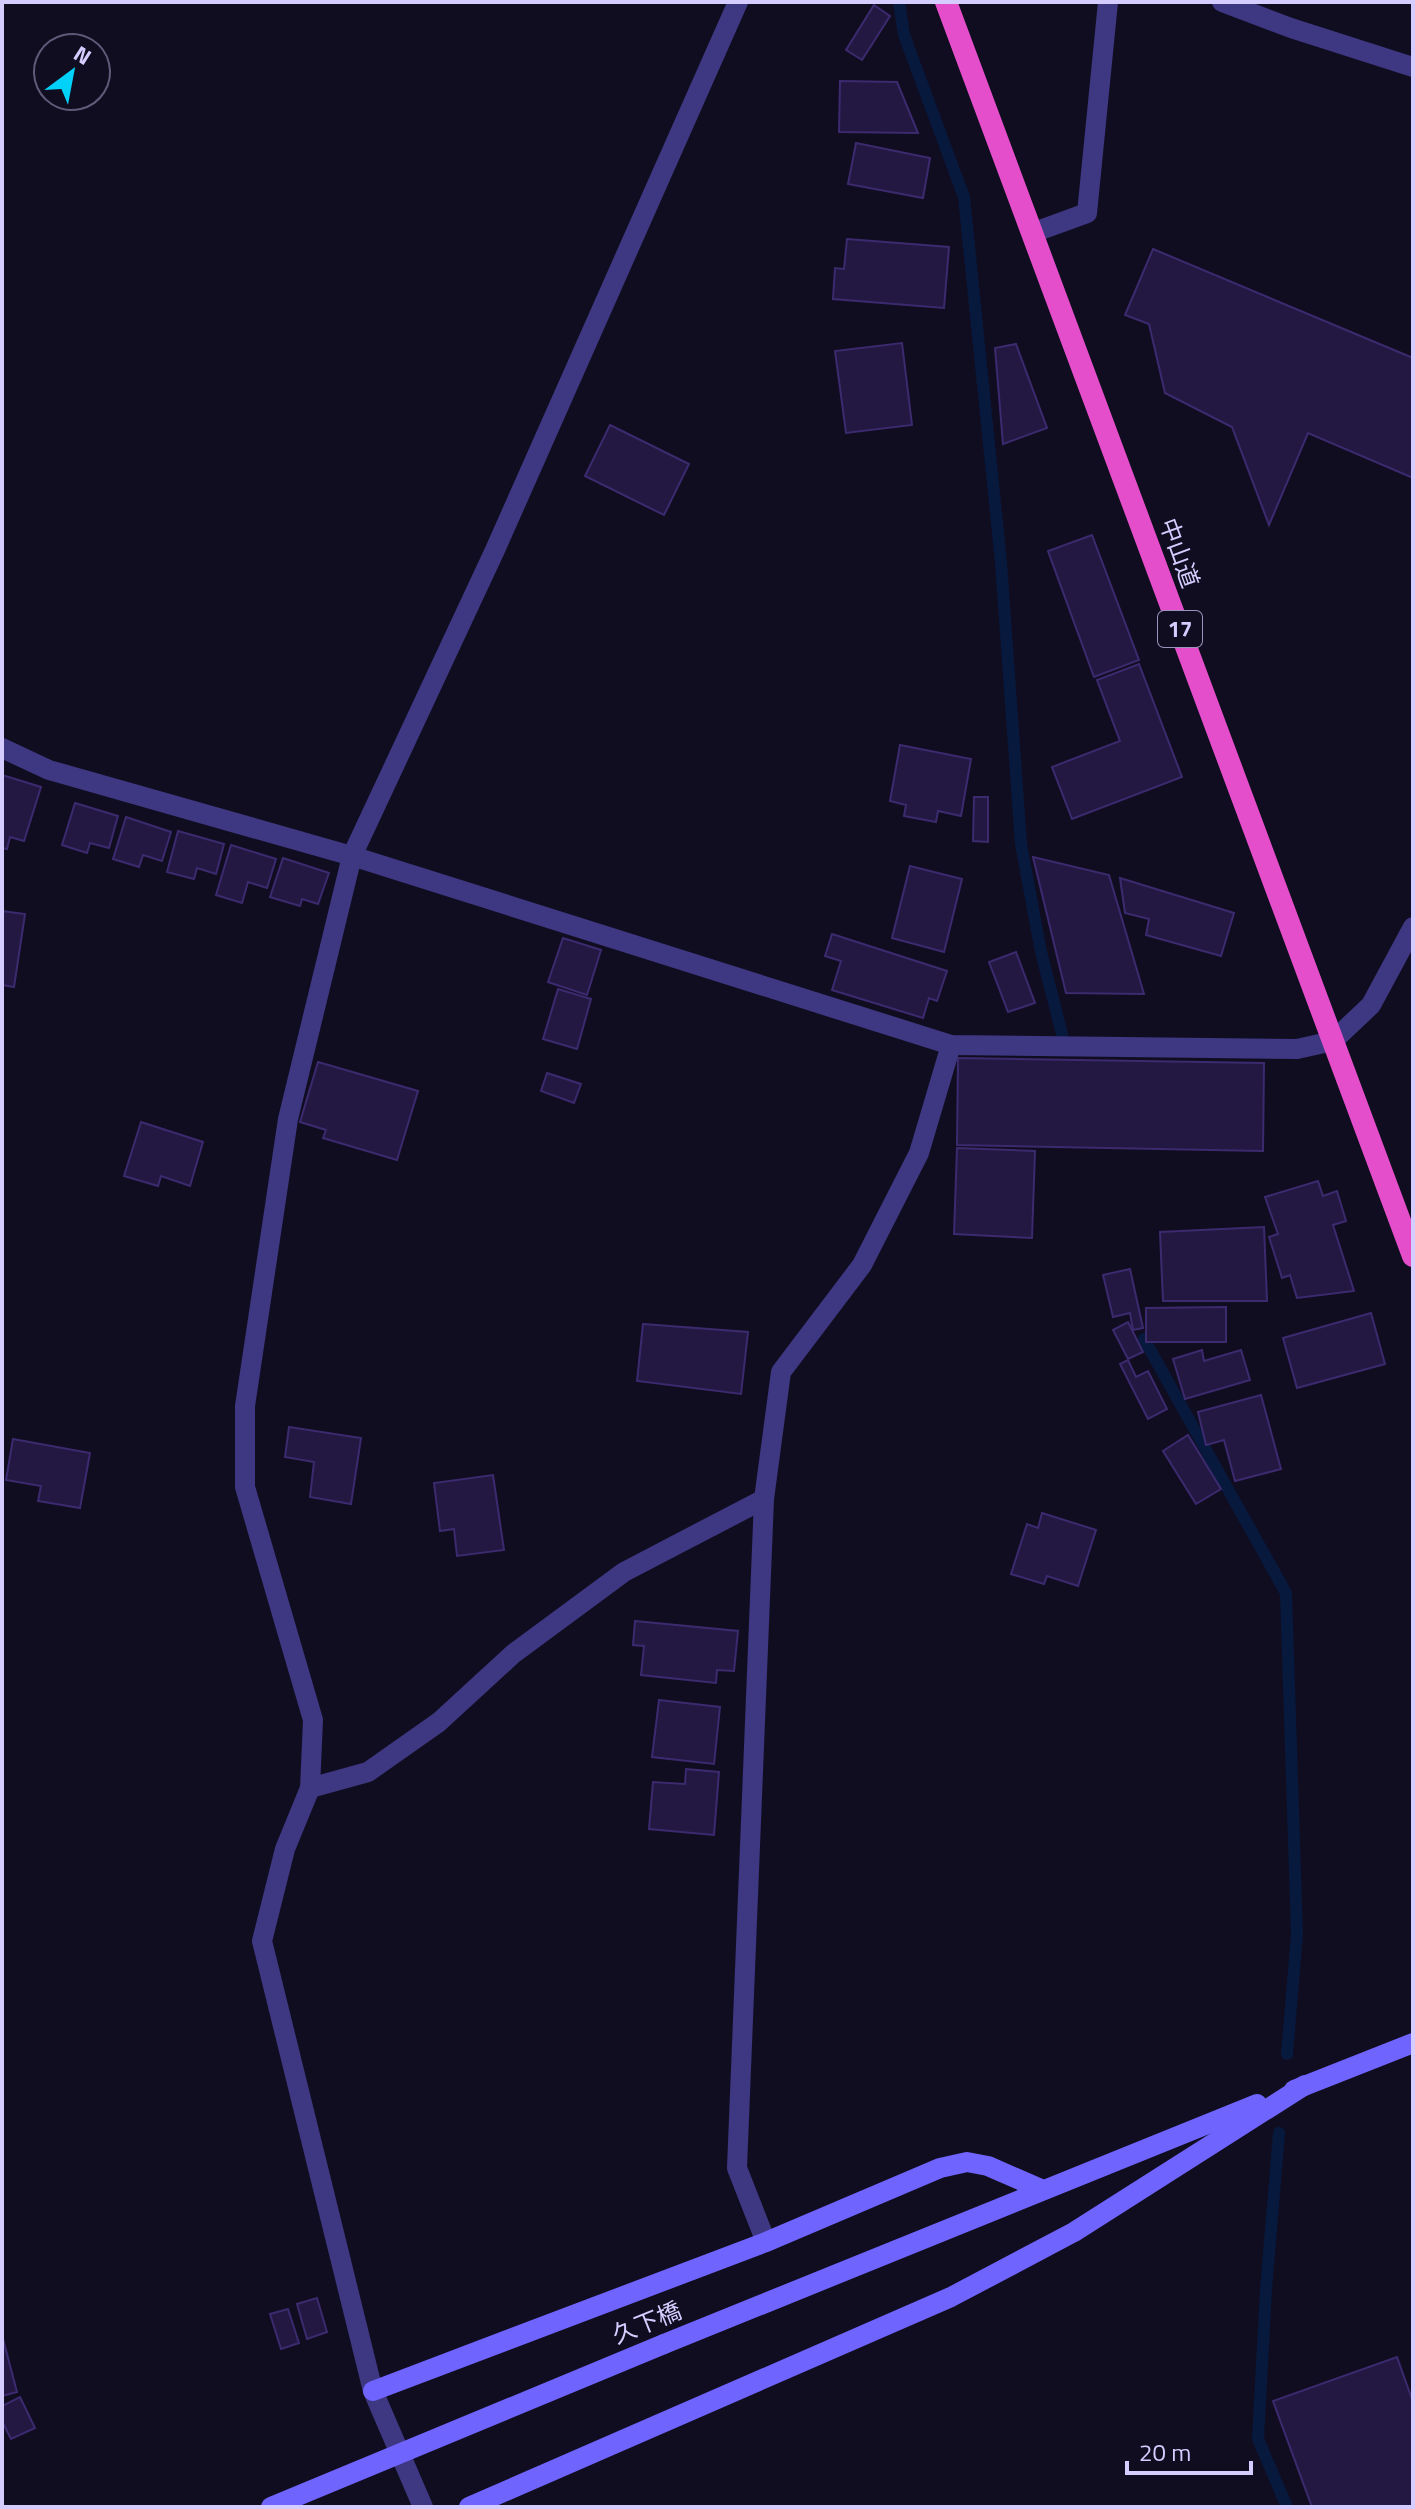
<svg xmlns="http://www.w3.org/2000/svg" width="1415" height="2509" font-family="'Titillium Web','Noto Sans JP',sans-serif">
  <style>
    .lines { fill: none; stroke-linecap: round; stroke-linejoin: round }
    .stream { stroke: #08193e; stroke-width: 12 }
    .building { fill: #231842; stroke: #3c2a6f; stroke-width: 2 }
    .service { stroke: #3e3781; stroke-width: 20 }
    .minor { stroke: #3e3781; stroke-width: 20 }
    .secondary { stroke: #7064ff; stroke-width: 20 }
    .trunk { stroke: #e44eca; stroke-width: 22 }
    .secondary-bridge { stroke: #7064ff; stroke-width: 20 }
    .labels { text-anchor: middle; stroke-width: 7; stroke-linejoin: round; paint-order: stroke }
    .shield { fill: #110d21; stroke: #9a93bc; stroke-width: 2 }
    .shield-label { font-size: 22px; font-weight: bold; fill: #d5cdff }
    .street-label { font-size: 24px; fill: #d5cdff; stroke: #110d21 }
  </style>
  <rect width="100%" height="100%" fill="#110d21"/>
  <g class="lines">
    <!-- stream -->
    <g class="stream">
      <path d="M 899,2 L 904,35 L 964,197 L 1001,563 L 1021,844 L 1041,952 L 1062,1034"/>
      <path d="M 1144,1339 L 1286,1593 L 1297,1934 L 1287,2054"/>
      <path d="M 1279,2133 L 1266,2289 L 1258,2439 L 1287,2507"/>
    </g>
  </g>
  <!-- building -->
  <g class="building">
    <path d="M 874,5 L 890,16 L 862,60 L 846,50 Z"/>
    <path d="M 840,81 L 897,82 L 918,133 L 839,132 Z"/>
    <path d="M 856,143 L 930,158 L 923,198 L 848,184 Z"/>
    <path d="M 847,239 L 949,247 L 944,308 L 833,299 L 835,268 L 844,269 Z"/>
    <path d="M 1153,249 L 1413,358 L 1413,478 L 1308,433 L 1269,525 L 1232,427 L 1165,393 L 1149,324 L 1125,315 Z"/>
    <path d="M 902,343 L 912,425 L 846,433 L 835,351 Z"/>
    <path d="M 1016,344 L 1047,428 L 1003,444 L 995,348 Z"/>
    <path d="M 610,425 L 689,464 L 664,515 L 585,476 Z"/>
    <path d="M 1092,535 L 1139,660 L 1094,677 L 1048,551 Z"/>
    <path d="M 1139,664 L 1182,777 L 1072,819 L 1052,767 L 1120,741 L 1097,680 Z"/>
    <path d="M 900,745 L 971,759 L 961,816 L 938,811 L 936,822 L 904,816 L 906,805 L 890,801 Z"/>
    <path d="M 2,775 L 41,787 L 24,841 L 10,837 L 7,849 L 2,848 Z"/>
    <path d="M 974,797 L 988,797 L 988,842 L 973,841 Z"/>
    <path d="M 75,803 L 118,816 L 109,848 L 90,843 L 87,853 L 62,845 Z"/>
    <path d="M 126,817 L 171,832 L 162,861 L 143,855 L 139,867 L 113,859 Z"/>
    <path d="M 178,831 L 224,844 L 216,874 L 197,868 L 194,879 L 167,872 Z"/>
    <path d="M 231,845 L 276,859 L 267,888 L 248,882 L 242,903 L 216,895 Z"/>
    <path d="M 1033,857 L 1109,875 L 1144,994 L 1066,993 Z"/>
    <path d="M 283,858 L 329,873 L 318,904 L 302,899 L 300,906 L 270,897 Z"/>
    <path d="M 910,866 L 962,879 L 944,952 L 892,938 Z"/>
    <path d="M 1120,878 L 1234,913 L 1221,956 L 1146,935 L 1149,919 L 1125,913 Z"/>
    <path d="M 2,911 L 25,914 L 14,987 L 2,985 Z"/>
    <path d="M 832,934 L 947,971 L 937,1001 L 929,998 L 923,1018 L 832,990 L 841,961 L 825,956 Z"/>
    <path d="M 563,938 L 601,950 L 587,995 L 548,982 Z"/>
    <path d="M 1016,952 L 1035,1003 L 1008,1012 L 989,962 Z"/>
    <path d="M 558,989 L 591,999 L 577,1049 L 543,1039 Z"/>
    <path d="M 958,1058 L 1264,1063 L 1263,1151 L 957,1145 Z"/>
    <path d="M 318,1062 L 418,1091 L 397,1160 L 323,1138 L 326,1130 L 300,1122 Z"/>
    <path d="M 547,1073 L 581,1084 L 574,1103 L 541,1091 Z"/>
    <path d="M 141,1122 L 203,1142 L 190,1186 L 161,1176 L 158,1186 L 124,1176 Z"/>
    <path d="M 957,1148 L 1035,1151 L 1032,1238 L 954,1234 Z"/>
    <path d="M 1318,1181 L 1323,1196 L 1337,1191 L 1346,1221 L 1333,1225 L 1354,1291 L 1297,1298 L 1290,1275 L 1282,1278 L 1269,1237 L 1278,1234 L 1265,1197 Z"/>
    <path d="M 1264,1227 L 1267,1301 L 1163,1301 L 1160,1232 Z"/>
    <path d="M 1130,1269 L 1143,1328 L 1133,1330 L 1130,1313 L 1113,1317 L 1103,1275 Z"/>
    <path d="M 1226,1307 L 1226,1342 L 1146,1342 L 1146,1308 Z"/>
    <path d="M 1371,1313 L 1385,1364 L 1297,1388 L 1283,1338 Z"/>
    <path d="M 1128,1322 L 1143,1352 L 1128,1359 L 1113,1330 Z"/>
    <path d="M 643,1324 L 748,1332 L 741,1394 L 637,1381 Z"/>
    <path d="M 1202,1350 L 1204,1361 L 1241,1350 L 1250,1380 L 1185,1399 L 1173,1359 Z"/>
    <path d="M 1128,1360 L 1136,1377 L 1148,1371 L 1167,1409 L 1148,1419 L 1120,1364 Z"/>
    <path d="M 1261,1395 L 1281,1469 L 1235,1481 L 1224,1440 L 1206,1445 L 1198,1412 Z"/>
    <path d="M 289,1427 L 361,1438 L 351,1504 L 310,1497 L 314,1462 L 285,1457 Z"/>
    <path d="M 1188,1435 L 1221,1489 L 1196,1504 L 1163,1451 Z"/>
    <path d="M 13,1439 L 90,1453 L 80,1508 L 38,1501 L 41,1486 L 6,1480 Z"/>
    <path d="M 493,1475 L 504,1550 L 457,1556 L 454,1529 L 440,1531 L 434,1483 Z"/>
    <path d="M 1042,1513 L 1096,1530 L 1078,1586 L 1047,1576 L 1044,1584 L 1011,1574 L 1027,1524 L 1038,1528 Z"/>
    <path d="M 635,1621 L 738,1631 L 734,1671 L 717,1670 L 716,1683 L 641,1675 L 644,1646 L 633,1645 Z"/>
    <path d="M 659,1700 L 720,1707 L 714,1764 L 652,1757 Z"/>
    <path d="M 686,1769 L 719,1772 L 714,1835 L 649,1829 L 653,1782 L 685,1784 Z"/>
    <path d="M 317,2298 L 327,2332 L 307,2339 L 297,2304 Z"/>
    <path d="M 288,2309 L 299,2343 L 281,2349 L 270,2314 Z"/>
    <path d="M 2,2335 L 17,2392 L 2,2396 Z"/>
    <path d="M 1397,2357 L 1413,2402 L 1413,2507 L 1312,2507 L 1273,2401 Z"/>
    <path d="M 20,2397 L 35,2428 L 11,2439 L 2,2421 L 2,2406 Z"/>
  </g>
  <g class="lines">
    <!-- service -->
    <path class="service" d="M 1032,233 L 1087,213 L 1108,2"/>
    <!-- minor -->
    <g class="minor">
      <path d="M 1222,2 L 1291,28 L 1413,67"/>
      <path d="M 2,748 L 49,770 L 352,856 L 951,1045 L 1297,1049 L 1333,1041 L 1371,1005 L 1413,927"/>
      <path d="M 310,1788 L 368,1772 L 439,1722 L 513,1654 L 624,1572 L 764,1499"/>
      <path d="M 766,2242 L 737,2168 L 764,1499 L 781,1372 L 862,1265 L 919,1153 L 951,1045"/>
      <path d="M 423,2507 L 373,2391 L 262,1941 L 285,1849 L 310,1788 L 313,1720 L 245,1487 L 245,1406 L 288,1119 L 352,856 L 495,550 L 738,2"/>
    </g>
    <!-- secondary -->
    <g class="secondary">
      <path d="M 1294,2090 L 1413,2043"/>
      <path d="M 664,2344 L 1257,2104"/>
      <path d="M 373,2391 L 766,2242 L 940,2168 L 967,2162 L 988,2166 L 1043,2190"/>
      <path d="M 469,2507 L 951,2297 L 1074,2232 L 1305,2085"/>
    </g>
    <!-- trunk -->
    <path class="trunk" d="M 946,2 L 1413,1256"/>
    <!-- secondary-bridge -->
    <path class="secondary-bridge" d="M 271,2507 L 664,2344"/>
  </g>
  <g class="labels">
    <!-- shield labels -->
    <rect class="shield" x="1158" y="611" width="44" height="36" rx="6"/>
    <g class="shield-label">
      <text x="1180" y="637">17</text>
    </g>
    <!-- street labels -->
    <g class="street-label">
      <text transform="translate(1179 553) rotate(70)" y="8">中山道</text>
      <text transform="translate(647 2323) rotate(-22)" y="8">久下橋</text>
    </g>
  </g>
  <!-- border -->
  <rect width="1415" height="2509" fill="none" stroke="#d5cdff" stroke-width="8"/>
  <!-- north arrow -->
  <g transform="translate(72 72) rotate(32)"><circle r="38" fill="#110d21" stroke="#5f5a7a" stroke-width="2"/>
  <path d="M0-6L14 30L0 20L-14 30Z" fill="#00d1f8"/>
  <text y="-12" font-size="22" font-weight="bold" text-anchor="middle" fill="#d5cdff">N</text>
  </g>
  <!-- scale -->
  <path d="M1127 2461v12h124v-12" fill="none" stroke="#d5cdff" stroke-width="4"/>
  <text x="1139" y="2461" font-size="24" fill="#d5cdff" stroke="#110d21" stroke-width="6" paint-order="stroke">20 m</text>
</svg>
